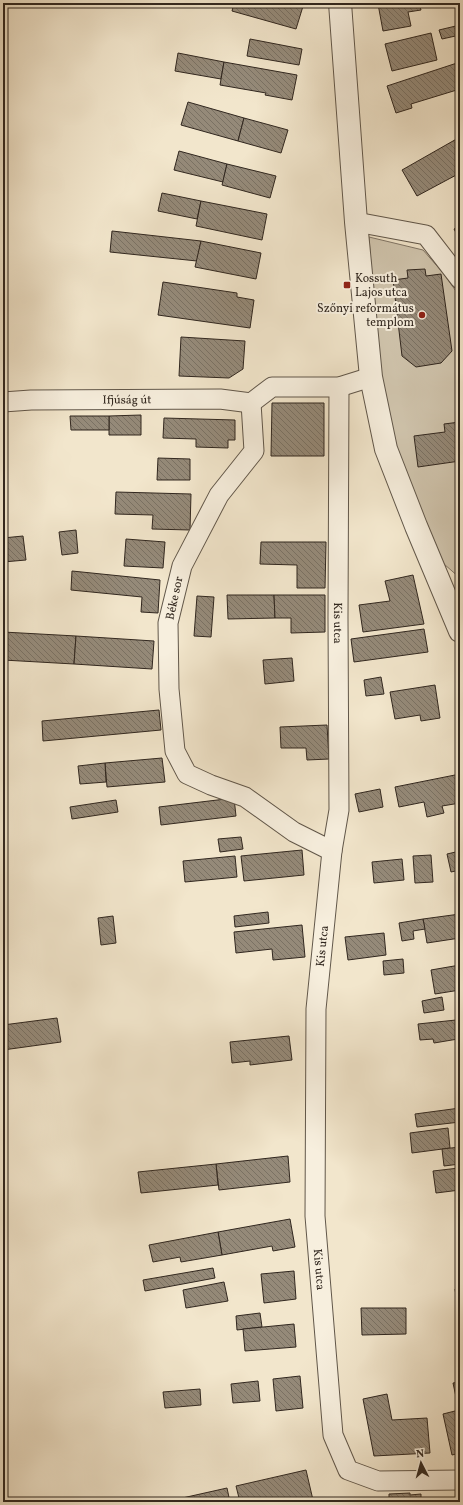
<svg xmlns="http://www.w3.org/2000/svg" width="463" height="1505" font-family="Vollkorn,serif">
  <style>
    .green { fill: #d1c6af; stroke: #817667 }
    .building { fill: url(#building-back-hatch); stroke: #31271f }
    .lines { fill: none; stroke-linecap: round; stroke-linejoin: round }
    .minor-casing { stroke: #61574a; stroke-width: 21 }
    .tertiary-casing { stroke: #61574a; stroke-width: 24 }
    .minor { stroke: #f7efde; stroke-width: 19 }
    .tertiary { stroke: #f7efde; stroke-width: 22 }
    .poi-dot { fill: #8f2418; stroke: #f7efde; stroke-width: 1.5 }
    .labels { text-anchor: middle; stroke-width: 4; stroke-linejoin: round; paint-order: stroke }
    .poi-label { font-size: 12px; fill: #31271f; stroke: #f7efde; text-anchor: start }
    .street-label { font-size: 12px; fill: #31271f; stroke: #f7efde }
  </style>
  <defs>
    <pattern id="building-back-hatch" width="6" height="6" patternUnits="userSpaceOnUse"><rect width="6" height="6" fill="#958a79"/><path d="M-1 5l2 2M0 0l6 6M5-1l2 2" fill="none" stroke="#7a7163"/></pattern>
  </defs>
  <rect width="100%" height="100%" fill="#f2e6cc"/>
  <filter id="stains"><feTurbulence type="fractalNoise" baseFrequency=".005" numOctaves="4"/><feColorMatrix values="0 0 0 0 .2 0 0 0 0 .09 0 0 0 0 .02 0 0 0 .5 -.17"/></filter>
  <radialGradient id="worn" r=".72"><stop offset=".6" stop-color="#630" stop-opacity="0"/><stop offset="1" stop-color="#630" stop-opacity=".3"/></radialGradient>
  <!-- green -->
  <path class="green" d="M 369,237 L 423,250 L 444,274 L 460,297 L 460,578 L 444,564 L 395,449 L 379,378 Z"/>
  <!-- building -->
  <g class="building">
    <path d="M 234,3 L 304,3 L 296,29 L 232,11 Z"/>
    <path d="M 382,3 L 419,3 L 421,10 L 408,12 L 411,26 L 383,31 L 378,4 Z"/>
    <path d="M 460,25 L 460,35 L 442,39 L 439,30 Z"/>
    <path d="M 431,33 L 437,60 L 392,71 L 385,44 Z"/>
    <path d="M 250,39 L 302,49 L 299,65 L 247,56 Z"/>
    <path d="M 178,53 L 224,62 L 221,79 L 175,71 Z"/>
    <path d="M 224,62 L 297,75 L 292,100 L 265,95 L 266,93 L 220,85 Z"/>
    <path d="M 457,63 L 460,72 L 460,89 L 411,104 L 412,108 L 396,113 L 387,86 Z"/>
    <path d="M 188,102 L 244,118 L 238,141 L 181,125 Z"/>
    <path d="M 244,118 L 288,130 L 281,153 L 238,141 Z"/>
    <path d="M 460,137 L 460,173 L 417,196 L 402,170 Z"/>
    <path d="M 179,151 L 227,164 L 223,182 L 174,170 Z"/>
    <path d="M 227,164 L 276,176 L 270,198 L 222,185 Z"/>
    <path d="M 162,193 L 201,201 L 197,219 L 158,211 Z"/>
    <path d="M 201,201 L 267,214 L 262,240 L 196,226 Z"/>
    <path d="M 460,226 L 460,240 L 454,229 Z"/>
    <path d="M 112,231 L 201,241 L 197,261 L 110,252 Z"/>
    <path d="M 201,241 L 261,253 L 256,279 L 195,267 Z"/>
    <path d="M 425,269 L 426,276 L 441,274 L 452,351 L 441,363 L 416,367 L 402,356 L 393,280 L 408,278 L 407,270 Z"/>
    <path d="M 163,282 L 237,293 L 237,297 L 254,300 L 250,328 L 158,315 Z"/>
    <path d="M 181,337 L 245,341 L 243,369 L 229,378 L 179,376 Z"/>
    <path d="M 272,403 L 324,403 L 324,456 L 271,456 Z"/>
    <path d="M 141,415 L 141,435 L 109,435 L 109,416 Z"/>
    <path d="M 70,416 L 109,416 L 109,430 L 71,430 Z"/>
    <path d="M 164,418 L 235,420 L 235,440 L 228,440 L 228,448 L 196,447 L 196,439 L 163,438 Z"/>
    <path d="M 460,422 L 460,461 L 418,467 L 414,436 L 445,432 L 444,424 Z"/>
    <path d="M 158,458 L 190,459 L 190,480 L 157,480 Z"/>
    <path d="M 116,492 L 191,494 L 190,530 L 152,529 L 153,515 L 115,514 Z"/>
    <path d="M 76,530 L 78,553 L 62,555 L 59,532 Z"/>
    <path d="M 23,536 L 26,560 L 3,562 L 3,538 Z"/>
    <path d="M 126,539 L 165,542 L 163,568 L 124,566 Z"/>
    <path d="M 261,542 L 326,542 L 325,588 L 297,588 L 297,565 L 260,564 Z"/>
    <path d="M 72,571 L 160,580 L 158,613 L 141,612 L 142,597 L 71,590 Z"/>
    <path d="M 413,575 L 424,624 L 363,632 L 359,605 L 390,601 L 385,581 Z"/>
    <path d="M 227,595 L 274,595 L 275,618 L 228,619 Z"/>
    <path d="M 274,595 L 325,595 L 325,632 L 291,633 L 291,618 L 275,618 Z"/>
    <path d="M 197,596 L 214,597 L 211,637 L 194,636 Z"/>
    <path d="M 424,629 L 428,652 L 354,662 L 351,639 Z"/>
    <path d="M 3,632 L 76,636 L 74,664 L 3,660 Z"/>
    <path d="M 76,636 L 154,641 L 152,669 L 74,664 Z"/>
    <path d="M 292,658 L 294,681 L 265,684 L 263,660 Z"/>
    <path d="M 381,677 L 384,694 L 366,696 L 364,680 Z"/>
    <path d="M 435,685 L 440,718 L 421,721 L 420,715 L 395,719 L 390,692 Z"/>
    <path d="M 159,710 L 161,730 L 43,741 L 42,721 Z"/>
    <path d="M 327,725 L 329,759 L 307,760 L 306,748 L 281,748 L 280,727 Z"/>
    <path d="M 162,758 L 165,782 L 107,787 L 105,763 Z"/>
    <path d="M 105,763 L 106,782 L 80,784 L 78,766 Z"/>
    <path d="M 460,774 L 460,803 L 442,806 L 444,813 L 427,817 L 424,802 L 399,807 L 395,787 Z"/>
    <path d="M 380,789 L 383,807 L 359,812 L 355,794 Z"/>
    <path d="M 234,798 L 236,816 L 161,825 L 159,807 Z"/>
    <path d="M 116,800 L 118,812 L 72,819 L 70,807 Z"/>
    <path d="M 241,837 L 243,849 L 220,852 L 218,839 Z"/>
    <path d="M 302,850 L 304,875 L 244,881 L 241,856 Z"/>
    <path d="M 460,851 L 460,870 L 451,872 L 447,854 Z"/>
    <path d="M 431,855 L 433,882 L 415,883 L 413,856 Z"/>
    <path d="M 235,856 L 237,877 L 185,882 L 183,861 Z"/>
    <path d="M 402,859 L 404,880 L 374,883 L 372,862 Z"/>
    <path d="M 268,912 L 269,923 L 235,927 L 234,916 Z"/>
    <path d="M 460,914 L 460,938 L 427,943 L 423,919 Z"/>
    <path d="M 113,916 L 116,943 L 101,945 L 98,918 Z"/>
    <path d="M 423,919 L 425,929 L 413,931 L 414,939 L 402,941 L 399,923 Z"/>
    <path d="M 302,925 L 305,957 L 273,960 L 272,949 L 236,953 L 234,932 Z"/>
    <path d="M 384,933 L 386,955 L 348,960 L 345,937 Z"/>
    <path d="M 403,959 L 404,973 L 384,975 L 383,961 Z"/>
    <path d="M 460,965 L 460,990 L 435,994 L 431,970 Z"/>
    <path d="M 442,997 L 444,1010 L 424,1013 L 422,1001 Z"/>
    <path d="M 57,1018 L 61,1042 L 3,1050 L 3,1025 Z"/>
    <path d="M 456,1020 L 458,1039 L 434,1043 L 433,1039 L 420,1040 L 418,1024 Z"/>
    <path d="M 289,1036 L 292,1060 L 250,1065 L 250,1061 L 232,1063 L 230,1042 Z"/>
    <path d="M 460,1108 L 460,1122 L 417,1127 L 415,1114 Z"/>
    <path d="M 448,1128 L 450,1148 L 412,1153 L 410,1133 Z"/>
    <path d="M 460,1147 L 460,1164 L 444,1166 L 442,1149 Z"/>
    <path d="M 288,1156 L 290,1182 L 219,1190 L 216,1164 Z"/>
    <path d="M 216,1164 L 218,1185 L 141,1193 L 138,1172 Z"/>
    <path d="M 459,1168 L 460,1190 L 436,1193 L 433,1171 Z"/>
    <path d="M 290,1219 L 295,1247 L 273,1251 L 272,1246 L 222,1255 L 218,1232 Z"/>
    <path d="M 218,1232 L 222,1255 L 181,1262 L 180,1257 L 153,1262 L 149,1245 Z"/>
    <path d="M 213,1268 L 215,1278 L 145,1291 L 143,1280 Z"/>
    <path d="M 294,1271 L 296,1299 L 264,1303 L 261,1274 Z"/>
    <path d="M 224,1282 L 228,1301 L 186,1308 L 183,1290 Z"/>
    <path d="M 460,1288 L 460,1301 L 457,1302 L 455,1289 Z"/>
    <path d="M 361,1308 L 406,1308 L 406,1334 L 362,1335 Z"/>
    <path d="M 260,1313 L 262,1327 L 237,1330 L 236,1316 Z"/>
    <path d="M 294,1324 L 296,1347 L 245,1351 L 243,1329 Z"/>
    <path d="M 300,1376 L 303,1408 L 276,1411 L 273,1379 Z"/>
    <path d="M 258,1381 L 260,1401 L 233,1403 L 231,1384 Z"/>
    <path d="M 460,1382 L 460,1396 L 456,1397 L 453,1383 Z"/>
    <path d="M 200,1389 L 201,1405 L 165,1408 L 163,1392 Z"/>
    <path d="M 387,1394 L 392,1420 L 427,1418 L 430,1453 L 374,1456 L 363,1399 Z"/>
    <path d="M 459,1410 L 460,1453 L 452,1455 L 443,1414 Z"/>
    <path d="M 306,1470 L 313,1500 L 304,1502 L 287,1502 L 287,1500 L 277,1502 L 240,1502 L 236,1486 Z"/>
    <path d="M 227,1488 L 230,1502 L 169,1502 L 169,1501 Z"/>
    <path d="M 410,1493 L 410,1495 L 421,1494 L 421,1502 L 389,1502 L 389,1494 Z"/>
  </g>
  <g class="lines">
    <defs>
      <g id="minor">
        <path d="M 356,222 L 426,235 L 460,279"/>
        <path id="s1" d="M 339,387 L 338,618 L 339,810 L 332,851 L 316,1009 L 315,1216 L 333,1435 L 348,1470 L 378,1481 L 460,1480"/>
        <path id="s2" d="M 3,402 L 31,400 L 220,399 L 251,403"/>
        <path d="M 251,403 L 254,451 L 219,495 L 182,566 L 168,623 L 169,689 L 175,751 L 187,774 L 211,785 L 245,797 L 294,832 L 332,851"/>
        <path d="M 251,403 L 272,387 L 339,387 L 371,377"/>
      </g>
      <path id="tertiary" d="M 340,3 L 356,222 L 371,377 L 386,449 L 416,526 L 460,631"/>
    </defs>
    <!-- minor casing -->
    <use href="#minor" class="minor-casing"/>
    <!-- tertiary casing -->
    <use href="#tertiary" class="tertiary-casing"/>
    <!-- minor -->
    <use href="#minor" class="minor"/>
    <!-- tertiary -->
    <use href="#tertiary" class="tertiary"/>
  </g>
  <!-- markers -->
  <g class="poi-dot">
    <rect x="343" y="281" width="8" height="8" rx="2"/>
    <circle cx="422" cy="315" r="4"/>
  </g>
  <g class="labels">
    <!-- poi labels -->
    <g class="poi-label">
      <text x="355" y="282">Kossuth<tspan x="355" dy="14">Lajos utca</tspan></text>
      <text x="414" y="312" text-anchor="end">Szőnyi református<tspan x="414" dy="14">templom</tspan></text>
    </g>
    <!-- street labels -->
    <g class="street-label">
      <text dy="4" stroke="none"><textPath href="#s2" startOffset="124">Ifjúság út</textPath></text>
      <text transform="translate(174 598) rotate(-78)" y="4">Béke sor</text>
      <text dy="4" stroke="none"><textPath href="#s1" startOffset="236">Kis utca</textPath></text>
      <text transform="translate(322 946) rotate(-84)" y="4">Kis utca</text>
      <text dy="4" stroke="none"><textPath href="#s1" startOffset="884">Kis utca</textPath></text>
    </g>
  </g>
  <!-- margin -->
  <rect width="463" height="1505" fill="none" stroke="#f2e6cc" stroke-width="16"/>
  <rect x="4" y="4" width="455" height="1497" fill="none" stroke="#31271f" stroke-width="2"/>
  <rect x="8" y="8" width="447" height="1489" fill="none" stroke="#31271f"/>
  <!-- north arrow -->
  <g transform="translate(421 1463) rotate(354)" stroke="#f7efde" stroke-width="3" paint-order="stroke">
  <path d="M0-3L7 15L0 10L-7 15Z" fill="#31271f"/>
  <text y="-6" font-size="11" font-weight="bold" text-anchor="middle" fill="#31271f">N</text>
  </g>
  <rect width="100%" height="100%" filter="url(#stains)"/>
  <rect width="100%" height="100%" fill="url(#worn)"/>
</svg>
